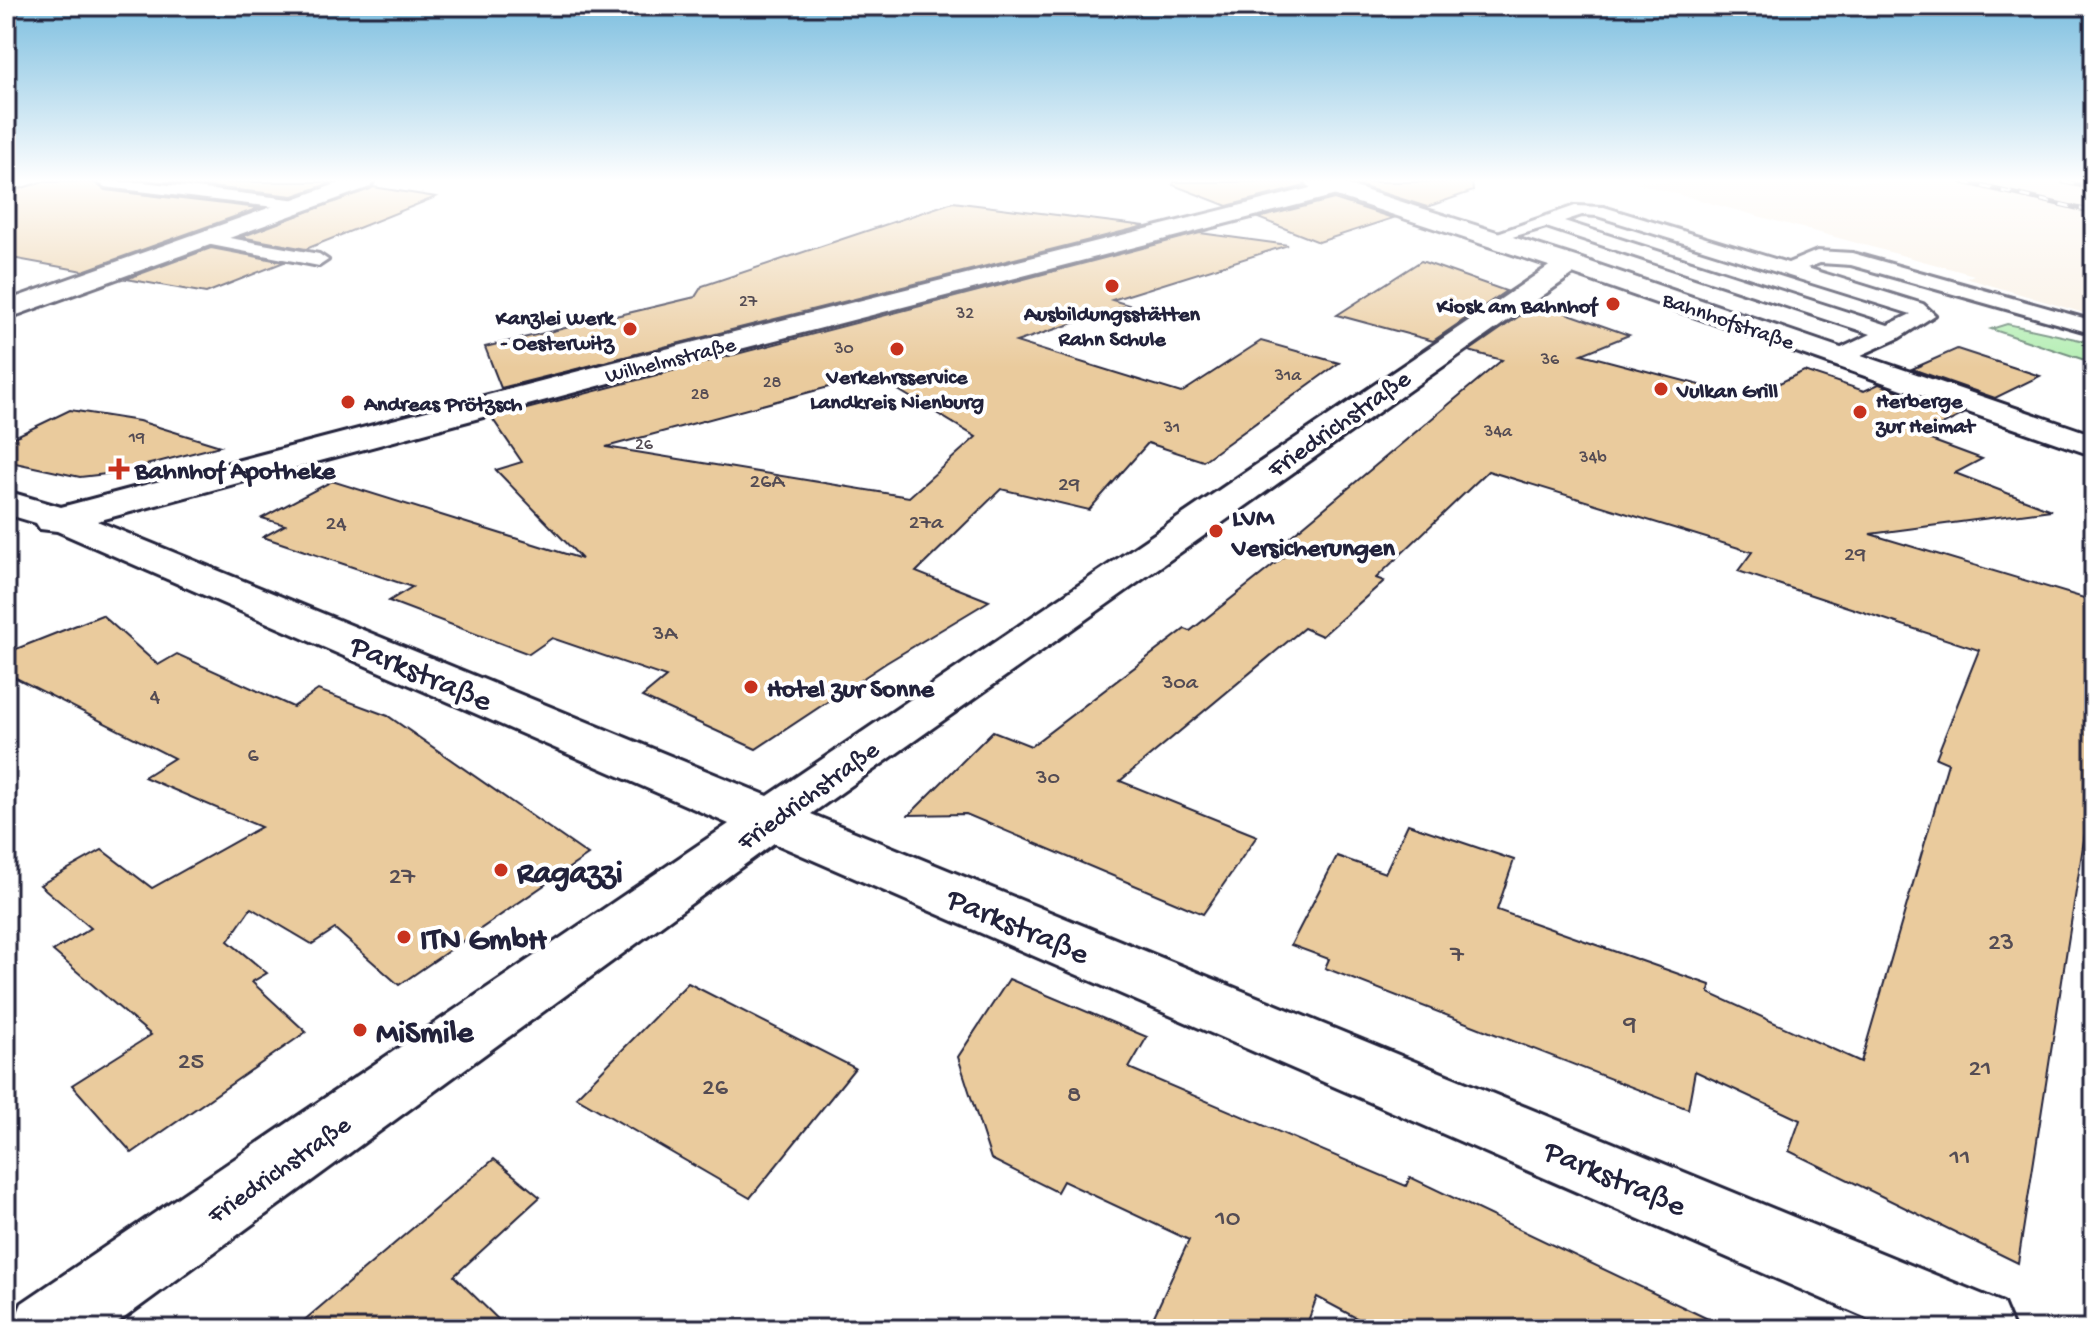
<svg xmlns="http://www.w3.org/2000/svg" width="2100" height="1335" font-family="'Gochi Hand',sans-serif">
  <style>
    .built { fill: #f9efe2 }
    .green { fill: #b4eeb3; stroke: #6b8877; stroke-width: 2 }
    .building { fill: #eacb9d; stroke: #22223b; stroke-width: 2; fill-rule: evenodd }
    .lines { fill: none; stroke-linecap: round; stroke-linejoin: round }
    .service-casing { stroke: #22223b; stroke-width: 6 }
    .minor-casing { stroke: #22223b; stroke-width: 6 }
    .secondary-casing { stroke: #22223b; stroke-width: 6 }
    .service { fill: #fff; fill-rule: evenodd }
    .minor { fill: #fff; fill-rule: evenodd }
    .secondary { fill: #fff; fill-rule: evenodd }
    .rail-casing { stroke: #22223b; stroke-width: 5 }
    .rail { stroke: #fff; stroke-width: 3; stroke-dasharray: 10; stroke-linecap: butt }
    .poi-dot { fill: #c8321e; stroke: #fff; stroke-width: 3 }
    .labels { text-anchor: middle; stroke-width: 8; stroke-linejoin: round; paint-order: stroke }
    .far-number-label { font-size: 18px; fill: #544c54 }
    .far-poi-label { font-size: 22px; font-weight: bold; fill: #22223b; stroke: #fff; text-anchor: start }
    .far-street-label { font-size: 22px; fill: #22223b; stroke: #fff }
    .number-label { font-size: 22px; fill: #544c54 }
    .street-label { font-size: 26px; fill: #22223b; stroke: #fff }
    .poi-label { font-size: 26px; font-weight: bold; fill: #22223b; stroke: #fff; text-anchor: start }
    .near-number-label { font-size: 26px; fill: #544c54 }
    .near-street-label { font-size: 32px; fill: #22223b; stroke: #fff }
    .near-poi-label { font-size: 32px; font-weight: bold; fill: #22223b; stroke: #fff; text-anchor: start }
  </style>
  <rect width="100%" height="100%" fill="#fff"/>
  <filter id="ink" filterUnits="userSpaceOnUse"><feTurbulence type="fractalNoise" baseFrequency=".0125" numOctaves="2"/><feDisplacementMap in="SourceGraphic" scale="16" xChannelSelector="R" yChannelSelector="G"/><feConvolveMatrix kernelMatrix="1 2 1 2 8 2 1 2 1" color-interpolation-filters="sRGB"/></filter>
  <g filter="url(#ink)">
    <!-- built -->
    <path class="built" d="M 1633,182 L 2094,182 L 2094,316 L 1966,278 L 1974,275 Z"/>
    <!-- green -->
    <path class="green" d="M 2007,324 L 2094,343 L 2094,363 L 1991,329 Z"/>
    <!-- building -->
    <g class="building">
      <path d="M 41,182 L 94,182 L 105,190 L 259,208 L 83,271 L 6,257 L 6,193 Z"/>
      <path d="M 165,182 L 334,182 L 293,196 Z"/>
      <path d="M 1174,182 L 1303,182 L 1305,186 L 1227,206 L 1173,185 Z"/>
      <path d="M 1348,182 L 1472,182 L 1473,191 L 1427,207 Z"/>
      <path d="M 373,187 L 436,197 L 306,249 L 241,237 Z"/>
      <path d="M 1334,199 L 1393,218 L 1319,242 L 1258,218 Z"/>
      <path d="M 953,202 L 1145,226 L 501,388 L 485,347 L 695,297 L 702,286 Z"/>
      <path d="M 1200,233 L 1288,245 L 1112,300 L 1129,305 L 1016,342 L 1181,393 L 1261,341 L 1339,363 L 1203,461 L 1148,443 L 1089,510 L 1001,489 L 916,572 L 989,601 L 886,663 L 756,749 L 642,697 L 666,677 L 552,638 L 529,654 L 389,601 L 412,587 L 263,537 L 285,525 L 262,518 L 332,481 L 582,559 L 496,470 L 522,462 L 492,418 ZM 862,378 L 869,383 L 880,379 L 976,437 L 909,497 L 606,447 Z"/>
      <path d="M 211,248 L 284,262 L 206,293 L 126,279 Z"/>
      <path d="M 1421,261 L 1506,291 L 1433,341 L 1337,315 Z"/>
      <path d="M 1538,303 L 1629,335 L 1582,354 L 1749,398 L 1804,371 L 1864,391 L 1879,384 L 1964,414 L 1920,436 L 1982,459 L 1955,473 L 2051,510 L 1870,534 L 2094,601 L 2094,816 L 2088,814 L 2018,1263 L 1789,1151 L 1800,1120 L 1695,1071 L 1688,1109 L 1325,968 L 1329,959 L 1291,945 L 1337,856 L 1385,873 L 1408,824 L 1514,860 L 1497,910 L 1710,985 L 1709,993 L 1861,1062 L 1948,763 L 1936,758 L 1979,650 L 1738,571 L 1752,552 L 1488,471 L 1376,578 L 1384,581 L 1322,636 L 1304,628 L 1120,781 L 1257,836 L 1203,914 L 966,814 L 909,815 L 993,731 L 1031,746 L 1185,629 L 1190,631 L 1291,551 L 1279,546 L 1502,360 L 1469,351 Z"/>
      <path d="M 1957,349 L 2040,376 L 1995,398 L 1912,369 Z"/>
      <path d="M 70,410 L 139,421 L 220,446 L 115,473 L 80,477 L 6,461 L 6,441 Z"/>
      <path d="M 102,615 L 158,665 L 177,654 L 293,707 L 318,690 L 388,716 L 588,855 L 399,985 L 335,929 L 312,944 L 251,908 L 228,941 L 267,973 L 252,982 L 306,1032 L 132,1153 L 72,1085 L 151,1035 L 53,951 L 91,928 L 40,885 L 102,850 L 152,888 L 261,827 L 144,777 L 174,758 L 6,673 L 6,653 Z"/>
      <path d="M 1009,979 L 1147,1037 L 1129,1068 L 1406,1186 L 1410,1177 L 1729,1329 L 1377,1329 L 1317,1297 L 1305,1329 L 1148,1329 L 1189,1240 L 1063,1181 L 1057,1192 L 991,1159 L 958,1057 Z"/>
      <path d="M 688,983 L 855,1068 L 750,1198 L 576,1097 Z"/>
      <path d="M 494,1159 L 540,1197 L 454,1276 L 508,1329 L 294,1329 Z"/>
    </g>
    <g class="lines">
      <defs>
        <g id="service">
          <path d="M 97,182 L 143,182 L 299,200 L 308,205 L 299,210 L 105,187 Z"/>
          <path d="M 1575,206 L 1604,207 L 1788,263 L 1817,251 L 1852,253 L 2094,321 L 2094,334 L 1851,265 L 1820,263 L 1807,268 L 1923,304 L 1935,315 L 1899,338 L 1839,365 L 1828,358 L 1831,353 L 1871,334 L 1546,227 L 1492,243 L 1483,238 ZM 1582,215 L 1597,216 L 1911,314 L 1888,325 L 1564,221 Z"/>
          <path d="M 207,234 L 319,254 L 328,260 L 319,266 L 201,243 L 198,239 Z"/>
        </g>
        <g id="minor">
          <path d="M 342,182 L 373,182 L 370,187 L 6,319 L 6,301 Z"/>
          <path d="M 1334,182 L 1344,183 L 1347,188 L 1344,193 L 628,378 L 97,521 L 768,796 L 1561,258 L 1579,258 L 1583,264 L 1579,270 L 811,814 L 2003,1303 L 2014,1329 L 1892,1329 L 774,843 L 109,1329 L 11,1329 L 22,1303 L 729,824 L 57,531 L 40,529 L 36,523 L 6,514 L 6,491 L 61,507 L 606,364 Z"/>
        </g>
        <path id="secondary" d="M 1306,182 L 1339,182 L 1579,258 L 2094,435 L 2094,456 L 1561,270 L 1309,187 Z"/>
      </defs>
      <!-- service casing -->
      <use href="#service" class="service-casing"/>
      <!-- minor casing -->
      <use href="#minor" class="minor-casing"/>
      <!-- secondary casing -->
      <use href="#secondary" class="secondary-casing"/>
      <!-- service -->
      <use href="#service" class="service"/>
      <!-- minor -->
      <use href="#minor" class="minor"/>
      <!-- secondary -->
      <use href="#secondary" class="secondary"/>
      <defs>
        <g id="rail">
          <path d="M 1963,182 L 2094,212"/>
          <path d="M 2064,182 L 2094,188"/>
        </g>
      </defs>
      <!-- rail casing -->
      <use href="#rail" class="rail-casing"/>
      <!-- rail -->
      <use href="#rail" class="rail"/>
    </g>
  </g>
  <!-- sky -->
  <linearGradient id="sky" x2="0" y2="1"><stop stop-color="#7cbedf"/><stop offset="0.49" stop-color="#fff"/><stop offset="1" stop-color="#fff" stop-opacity="0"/></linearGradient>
  <rect width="2100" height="368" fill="url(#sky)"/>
  <!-- markers -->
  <g class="poi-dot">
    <circle cx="1112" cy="286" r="8"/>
    <circle cx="1613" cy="304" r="8"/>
    <circle cx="630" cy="329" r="8"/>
    <circle cx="897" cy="349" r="8"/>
    <circle cx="1661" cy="389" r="8"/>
    <circle cx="348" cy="402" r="8"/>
    <circle cx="1860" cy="412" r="8"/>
    <path d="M115 457h8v8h8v8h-8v8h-8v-8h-8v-8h8z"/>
    <circle cx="1216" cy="531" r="8"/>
    <circle cx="751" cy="687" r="8"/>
    <circle cx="501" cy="870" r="8"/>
    <circle cx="404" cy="937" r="8"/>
    <circle cx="360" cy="1030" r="8"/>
  </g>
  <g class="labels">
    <!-- far-number labels -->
    <g class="far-number-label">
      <text x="748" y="306">27</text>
      <text x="965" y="318">32</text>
      <text x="844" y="353">30</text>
      <text x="1550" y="364">36</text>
      <text x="1288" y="380">31a</text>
      <text x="772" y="387">28</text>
      <text x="700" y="399">28</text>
      <text x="1172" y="432">31</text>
      <text x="1498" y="436">34a</text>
      <text x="137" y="442">19</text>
      <text x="644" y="449">26</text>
      <text x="1593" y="462">34b</text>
    </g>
    <!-- far-poi labels -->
    <g class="far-poi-label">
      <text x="1597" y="312" text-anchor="end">Kiosk am Bahnhof</text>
      <text x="1112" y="320" text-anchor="middle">Ausbildungsstätten<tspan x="1112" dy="25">Rahn Schule</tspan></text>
      <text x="614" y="324" text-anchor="end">Kanzlei Werk<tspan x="614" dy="25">- Oesterwitz</tspan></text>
      <text x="897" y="383" text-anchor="middle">Verkehrsservice<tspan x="897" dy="25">Landkreis Nienburg</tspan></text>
      <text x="1677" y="397">Vulkan Grill</text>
      <text x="1876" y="407">Herberge<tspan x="1876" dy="25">zur Heimat</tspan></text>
      <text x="364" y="410">Andreas Prötzsch</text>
    </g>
    <!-- far-street labels -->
    <g class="far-street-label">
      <text transform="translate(1729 319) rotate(19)" y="8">Bahnhofstraße</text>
      <text transform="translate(670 358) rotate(-14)" y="8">Wilhelmstraße</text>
    </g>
    <!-- number labels -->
    <g class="number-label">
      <text x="767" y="487">26A</text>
      <text x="1069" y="490">29</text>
      <text x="926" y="528">27a</text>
      <text x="336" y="529">24</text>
      <text x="1855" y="560">29</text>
      <text x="665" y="639">3A</text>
      <text x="1180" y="688">30a</text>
      <text x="155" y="702">4</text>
      <text x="253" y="761">6</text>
      <text x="1048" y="783">30</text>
    </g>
    <!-- street labels -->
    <g class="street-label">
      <text transform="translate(1338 422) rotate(-35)" y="9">Friedrichstraße</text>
      <text transform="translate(807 794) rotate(-36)" y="9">Friedrichstraße</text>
      <text transform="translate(278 1168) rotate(-35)" y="9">Friedrichstraße</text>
    </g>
    <!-- poi labels -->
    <g class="poi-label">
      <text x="135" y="478">Bahnhof Apotheke</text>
      <text x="1232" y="525">LVM<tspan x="1232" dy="30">Versicherungen</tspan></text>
      <text x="767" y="696">Hotel zur Sonne</text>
    </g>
    <!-- near-number labels -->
    <g class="near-number-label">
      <text x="402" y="883">27</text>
      <text x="2001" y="949">23</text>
      <text x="1457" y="961">7</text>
      <text x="1630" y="1030">9</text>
      <text x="191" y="1068">25</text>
      <text x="1980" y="1075">21</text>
      <text x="715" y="1094">26</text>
      <text x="1074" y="1101">8</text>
      <text x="1960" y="1164">11</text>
      <text x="1228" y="1225">10</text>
    </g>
    <!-- near-street labels -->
    <g class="near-street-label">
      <text transform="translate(422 671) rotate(23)" y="11">Parkstraße</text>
      <text transform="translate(1019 924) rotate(23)" y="11">Parkstraße</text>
      <text transform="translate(1616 1176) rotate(23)" y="11">Parkstraße</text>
    </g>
    <!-- near-poi labels -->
    <g class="near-poi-label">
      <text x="517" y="881">Ragazzi</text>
      <text x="420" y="948">ITN GmbH</text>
      <text x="376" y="1041">MiSmile</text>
    </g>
  </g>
  <!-- margin -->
  <rect width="2100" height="1335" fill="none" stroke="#fff" stroke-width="32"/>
  <rect x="16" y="16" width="2068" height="1303" fill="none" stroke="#22223b" stroke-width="3" filter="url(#ink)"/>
</svg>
